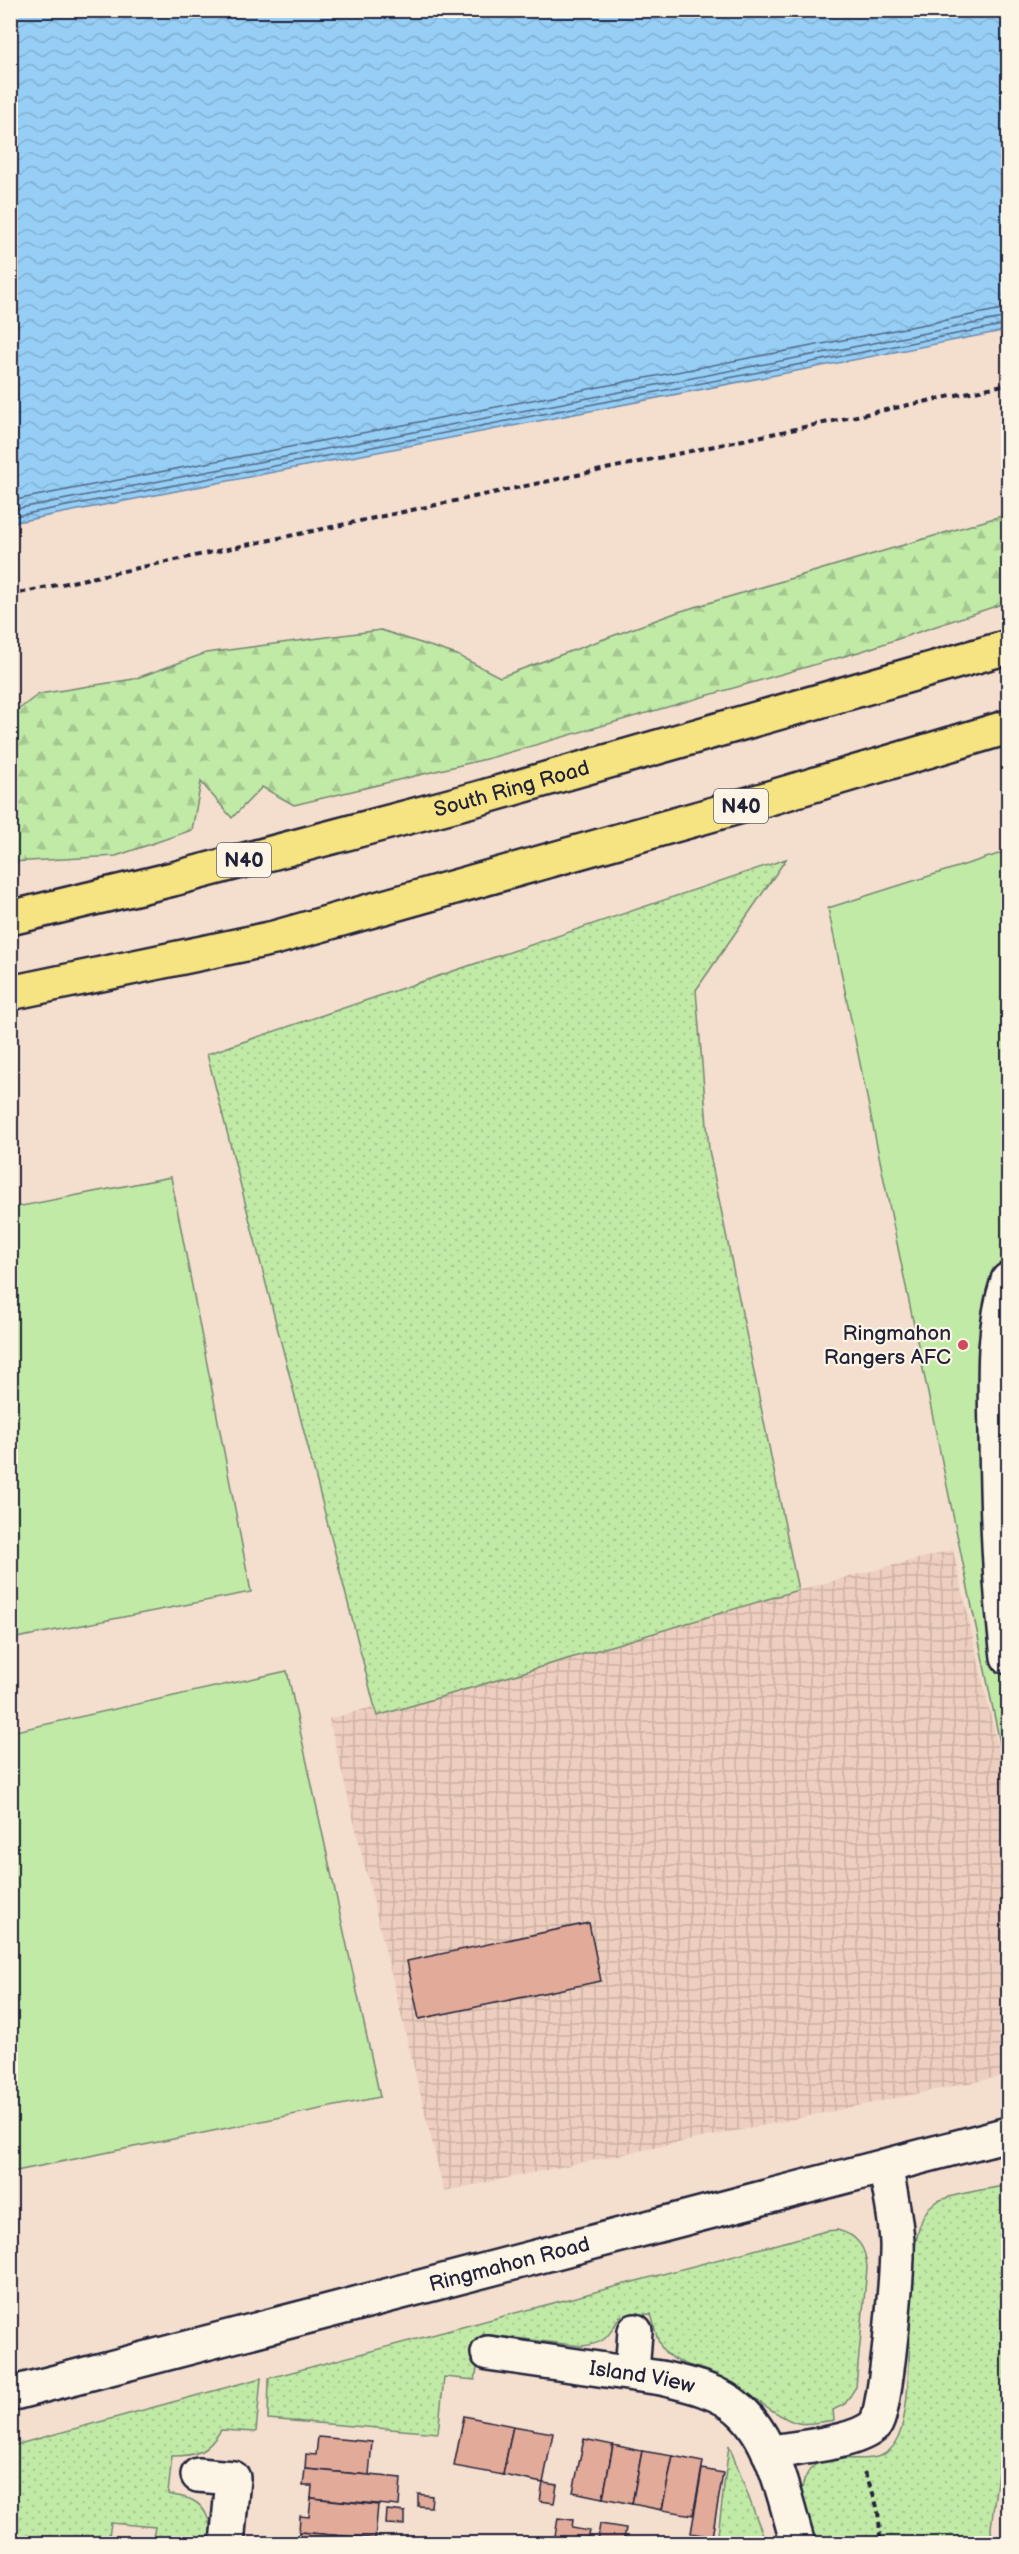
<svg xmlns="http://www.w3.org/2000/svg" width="1019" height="2554" font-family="'Balsamiq Sans',sans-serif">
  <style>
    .industrial { fill: url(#industrial-grid) }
    .green { fill: url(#green-dots); stroke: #728670; stroke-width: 1.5 }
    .forest { fill: url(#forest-firs); stroke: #728670; stroke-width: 1.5 }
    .pitch { fill: #c1eaa6; stroke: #728670; stroke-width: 1.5 }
    .water { fill: url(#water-waves); stroke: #6889ab; stroke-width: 1.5 }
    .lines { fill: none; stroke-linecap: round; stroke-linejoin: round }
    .shore { stroke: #506785; stroke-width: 1.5 }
    .building { fill: #e1aa99; stroke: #22223b; stroke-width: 1.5 }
    .minor-casing { stroke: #22223b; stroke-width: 38 }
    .highway-casing { stroke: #22223b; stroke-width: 38 }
    .path { stroke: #22223b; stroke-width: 4; stroke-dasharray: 6 4.5; stroke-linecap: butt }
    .minor { stroke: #fcf5e5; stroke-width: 33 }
    .highway { stroke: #f6e381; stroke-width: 33 }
    .poi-dot { fill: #d1495b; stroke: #fcf5e5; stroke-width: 2 }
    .labels { text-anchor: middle; stroke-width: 4.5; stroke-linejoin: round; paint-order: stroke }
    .shield { fill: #fcf5e5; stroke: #63616e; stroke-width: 1.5 }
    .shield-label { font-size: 20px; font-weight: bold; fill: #22223b }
    .street-label { font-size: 21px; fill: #22223b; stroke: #fcf5e5 }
    .poi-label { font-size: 21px; fill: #22223b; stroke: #fcf5e5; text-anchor: end }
  </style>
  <defs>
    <pattern id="industrial-grid" width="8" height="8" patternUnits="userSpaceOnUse" patternTransform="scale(1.5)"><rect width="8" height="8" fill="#eecebe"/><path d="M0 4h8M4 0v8" fill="none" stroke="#ccb1a4"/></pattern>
    <pattern id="green-dots" width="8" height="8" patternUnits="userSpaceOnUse" patternTransform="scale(1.5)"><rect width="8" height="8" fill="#c1eaa6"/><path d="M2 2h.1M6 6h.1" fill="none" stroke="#a6c890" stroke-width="1.8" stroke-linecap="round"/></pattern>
    <pattern id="forest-firs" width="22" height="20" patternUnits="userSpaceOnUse" patternTransform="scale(1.5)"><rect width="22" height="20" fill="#c1eaa6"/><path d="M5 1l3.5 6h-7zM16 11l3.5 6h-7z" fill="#a6c890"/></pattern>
    <pattern id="water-waves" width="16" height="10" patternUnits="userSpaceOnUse" patternTransform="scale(1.5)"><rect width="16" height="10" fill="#96cef5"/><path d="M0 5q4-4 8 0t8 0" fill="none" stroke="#81b1d3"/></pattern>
  </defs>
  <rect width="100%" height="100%" fill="#f4dece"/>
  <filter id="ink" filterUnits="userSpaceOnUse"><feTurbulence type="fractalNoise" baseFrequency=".0167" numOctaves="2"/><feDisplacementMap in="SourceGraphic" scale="12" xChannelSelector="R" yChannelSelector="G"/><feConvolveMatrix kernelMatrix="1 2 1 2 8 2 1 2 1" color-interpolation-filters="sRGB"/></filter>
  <g filter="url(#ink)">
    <!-- industrial -->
    <path class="industrial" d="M 953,1550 L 1008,1792 L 1008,2075 L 444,2191 L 329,1719 L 798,1590 Z"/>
    <!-- green -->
    <g class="green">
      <path d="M 786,859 L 696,990 L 709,1150 L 798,1590 L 377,1716 L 207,1054 Z"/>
      <path d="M 1008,2185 L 1008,2392 L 991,2528 L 992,2543 L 816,2543 C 811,2532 803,2518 801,2505 C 800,2496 802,2486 805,2478 C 822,2437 878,2480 897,2440 C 921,2393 897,2229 933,2204 C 947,2194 991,2189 1008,2185 Z"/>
      <path d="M 837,2230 C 858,2235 866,2248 867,2268 L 856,2387 L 845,2404 L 833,2410 L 834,2420 C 822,2422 810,2425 798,2423 C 780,2420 740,2386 720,2376 C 703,2367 678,2366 665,2352 C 656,2343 655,2326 651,2314 L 620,2316 C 609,2336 606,2344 581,2346 L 483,2334 L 475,2380 L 444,2377 L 438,2433 L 268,2419 L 269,2378 L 826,2231 Z"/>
      <path d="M 261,2378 L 256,2432 L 221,2430 C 207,2452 198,2456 172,2456 L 168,2494 C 175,2496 185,2496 192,2500 C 208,2508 214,2528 208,2543 L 152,2543 L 155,2527 L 111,2523 L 108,2543 L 11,2543 L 11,2446 Z"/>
      <path d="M 729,2445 L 766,2543 L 717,2543 Z"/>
    </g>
    <!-- forest -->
    <path class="forest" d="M 1008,514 L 1008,602 L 862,651 L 490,758 L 294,805 L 262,787 L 232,818 L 201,782 L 192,830 L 116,856 L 11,862 L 11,715 L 39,694 L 134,679 L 206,653 L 381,630 L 457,655 L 500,677 L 678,612 Z"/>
    <!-- pitch -->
    <g class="pitch">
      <path d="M 1008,851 L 1008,1782 L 828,908 Z"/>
      <path d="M 171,1177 L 251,1592 L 11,1639 L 11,1208 Z"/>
      <path d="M 287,1671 L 380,2097 L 11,2172 L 11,1732 Z"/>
    </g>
    <!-- water -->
    <path class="water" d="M 11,10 L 1008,11 L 1008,330 L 11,523 Z"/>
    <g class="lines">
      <!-- shore -->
      <g class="shore">
        <path d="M 10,501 L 1008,308"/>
        <path d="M 10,510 L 1008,317"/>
        <path d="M 10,517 L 1008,324"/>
      </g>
    </g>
    <!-- building -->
    <g class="building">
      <path d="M 589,1923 L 601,1981 L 419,2019 L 407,1961 Z"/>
      <path d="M 464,2416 L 513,2426 L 503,2475 L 454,2466 Z"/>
      <path d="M 513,2426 L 553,2433 L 543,2483 L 503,2475 Z"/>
      <path d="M 318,2437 L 372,2442 L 369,2475 L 305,2469 L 306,2454 L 316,2455 Z"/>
      <path d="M 584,2439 L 613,2445 L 603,2498 L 573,2492 Z"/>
      <path d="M 613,2445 L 642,2451 L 632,2504 L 603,2498 Z"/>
      <path d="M 642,2451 L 673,2456 L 662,2510 L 632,2504 Z"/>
      <path d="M 673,2456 L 703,2462 L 693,2515 L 662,2510 Z"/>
      <path d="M 305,2469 L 401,2478 L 399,2506 L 311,2498 L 312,2486 L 303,2486 Z"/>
      <path d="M 702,2469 L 723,2473 L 712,2537 L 691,2533 Z"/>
      <path d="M 543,2483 L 557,2485 L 554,2503 L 540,2501 Z"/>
      <path d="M 418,2494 L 432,2496 L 431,2507 L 418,2506 Z"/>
      <path d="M 311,2498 L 378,2505 L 375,2539 L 299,2532 L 300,2516 L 309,2517 Z"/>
      <path d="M 387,2510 L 405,2512 L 405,2525 L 386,2524 Z"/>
      <path d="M 558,2518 L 573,2520 L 572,2528 L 589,2531 L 586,2544 L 554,2542 Z"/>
      <path d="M 600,2524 L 626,2528 L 623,2544 L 597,2544 Z"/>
      <path d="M 299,2532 L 375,2539 L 375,2544 L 298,2544 Z"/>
    </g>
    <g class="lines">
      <defs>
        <g id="minor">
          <path d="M 1008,1280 C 992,1330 995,1381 996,1434 C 997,1509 999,1582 1008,1657"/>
          <path id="s1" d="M 488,2353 L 661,2378 C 687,2384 719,2391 739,2409 C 774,2439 785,2501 798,2544"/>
          <path d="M 632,2373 L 635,2331"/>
          <path id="s2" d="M 10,2394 L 1008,2134"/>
          <path d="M 769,2453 C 797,2447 855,2444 875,2425 C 886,2414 898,2266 897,2243 C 896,2217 890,2191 885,2166"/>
          <path d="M 198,2475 L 233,2478 L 227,2544"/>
        </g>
        <g id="highway">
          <path id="s3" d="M 10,918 L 173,879 L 476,799 L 1008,647"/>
          <path d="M 10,993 L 274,938 L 756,802 L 1008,727"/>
        </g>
      </defs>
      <!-- minor casing -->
      <use href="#minor" class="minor-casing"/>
      <!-- highway casing -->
      <use href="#highway" class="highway-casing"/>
      <!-- path -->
      <g class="path">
        <path d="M 10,595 L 1008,384"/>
        <path d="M 864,2472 C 877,2499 880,2514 880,2544"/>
      </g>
      <!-- minor -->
      <use href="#minor" class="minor"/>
      <!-- highway -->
      <use href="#highway" class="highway"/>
    </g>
  </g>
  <!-- markers -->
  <circle class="poi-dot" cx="963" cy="1345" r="6"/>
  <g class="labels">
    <!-- shield labels -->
    <g class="shield">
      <rect x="714" y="789" width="54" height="34" rx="4.5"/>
      <rect x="217" y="843" width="54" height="34" rx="4.5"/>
    </g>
    <g class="shield-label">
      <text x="741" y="813">N40</text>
      <text x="244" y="867">N40</text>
    </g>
    <!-- street labels -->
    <g class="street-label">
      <text dy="7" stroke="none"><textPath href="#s3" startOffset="518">South Ring Road</textPath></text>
      <text dy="7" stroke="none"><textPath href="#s2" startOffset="516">Ringmahon Road</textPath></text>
      <text dy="7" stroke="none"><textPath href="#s1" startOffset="156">Island View</textPath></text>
    </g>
    <!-- poi labels -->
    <g class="poi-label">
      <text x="951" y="1340">Ringmahon<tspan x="951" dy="24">Rangers AFC</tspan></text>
    </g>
  </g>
  <!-- margin -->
  <rect width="1019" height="2554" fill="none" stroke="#fcf5e5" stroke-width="36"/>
  <rect x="18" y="18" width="983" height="2518" fill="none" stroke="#22223b" stroke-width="2" filter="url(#ink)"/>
</svg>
